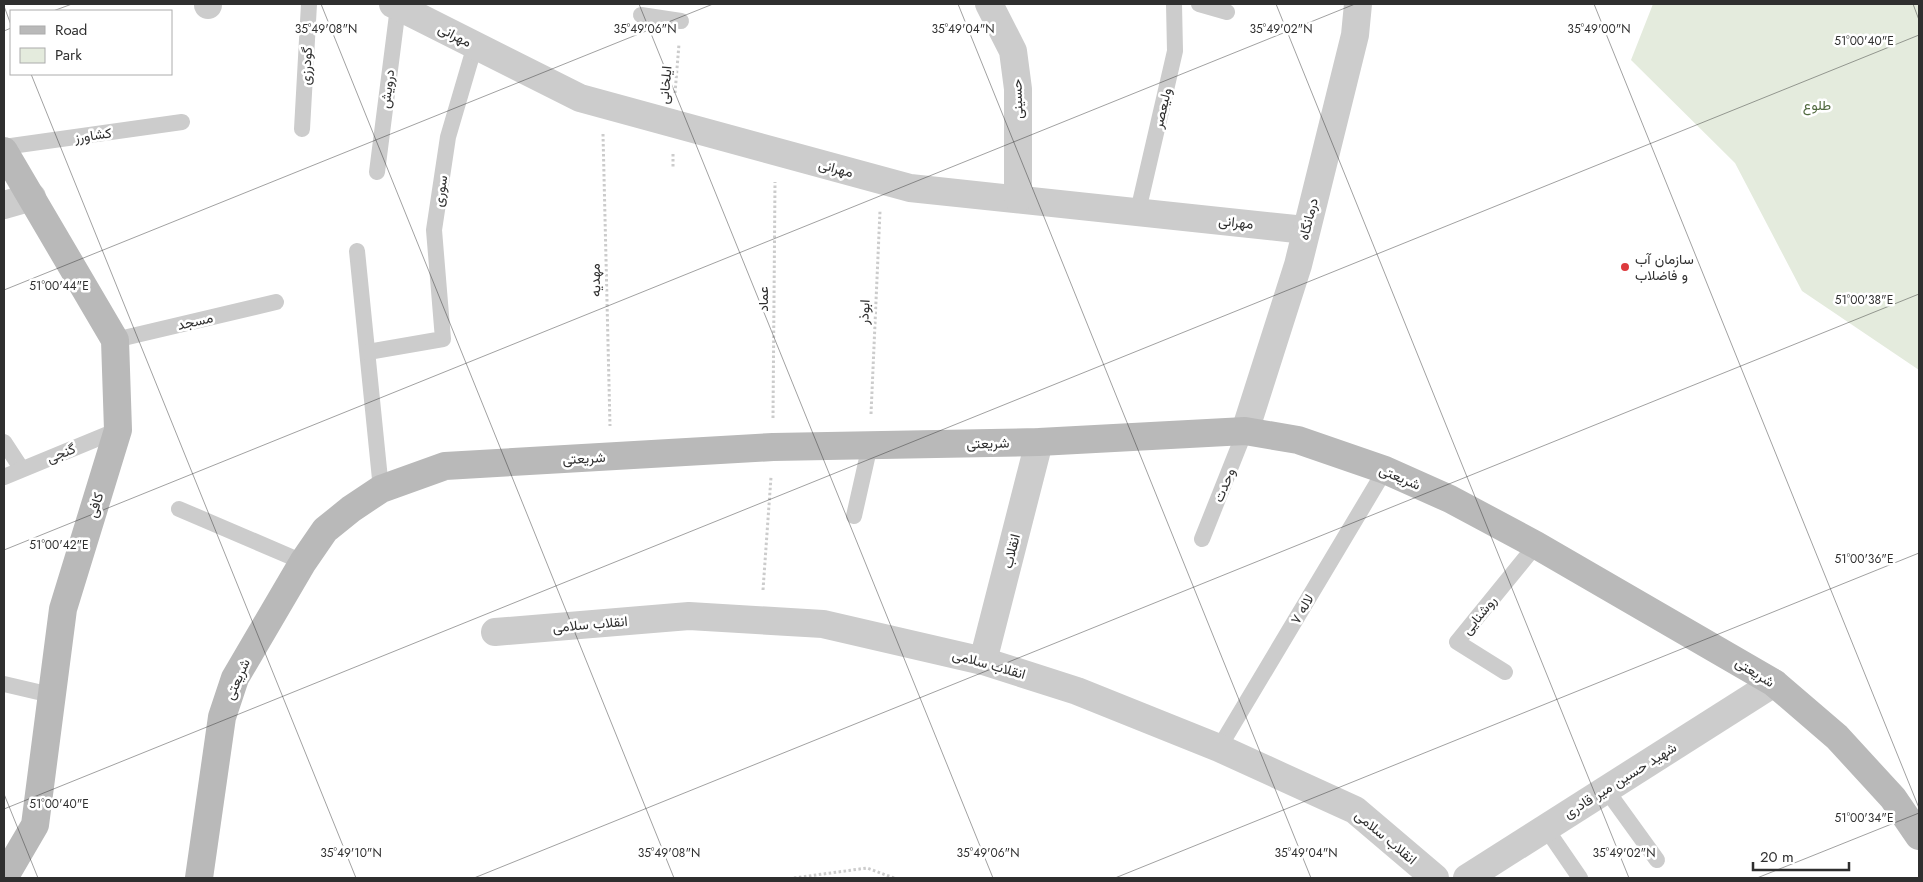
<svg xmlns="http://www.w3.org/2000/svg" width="1923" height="882" font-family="Jost,Vazirmatn,sans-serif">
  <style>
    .green { fill: #e4ebdd }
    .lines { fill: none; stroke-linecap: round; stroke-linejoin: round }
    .path { stroke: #ccc; stroke-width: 3; stroke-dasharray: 2.5 2.5; stroke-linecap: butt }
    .lane { stroke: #ccc; stroke-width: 16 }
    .street { stroke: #ccc; stroke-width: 28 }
    .secondary { stroke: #b9b9b9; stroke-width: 28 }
    .ticks { fill: none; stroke: #2f2f2f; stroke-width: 1; stroke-opacity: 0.45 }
    .poi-dot { fill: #dd3a3d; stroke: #fff; stroke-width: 2 }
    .labels { text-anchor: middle; stroke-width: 5; stroke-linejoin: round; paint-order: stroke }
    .street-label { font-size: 14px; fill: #2f2f2f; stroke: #fff }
    .park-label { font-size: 14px; fill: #50693e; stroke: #fff }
    .poi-label { font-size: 14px; fill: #2f2f2f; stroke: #fff; text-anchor: start }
    .ticks-label { font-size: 12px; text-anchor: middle; fill: #2f2f2f; stroke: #fff; stroke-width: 5; stroke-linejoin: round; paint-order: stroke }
  </style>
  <rect width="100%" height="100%" fill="#fff"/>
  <!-- green -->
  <path class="green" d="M 1653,4 L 1919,4 L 1919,370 L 1802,291 L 1735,163 L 1631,60 Z"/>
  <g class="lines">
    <!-- path -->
    <g class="path">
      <path d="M 675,93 L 679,44"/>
      <path d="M 603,134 L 610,426"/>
      <path d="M 673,154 L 673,169"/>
      <path d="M 871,414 L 880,211"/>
      <path d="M 773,418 L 775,182"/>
      <path d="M 763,590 L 771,477"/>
      <path d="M 794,878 L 867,868 L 894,878"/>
    </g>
    <!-- lane -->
    <g class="lane">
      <path d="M 1199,4 L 1227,12"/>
      <path d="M 641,15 L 681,21"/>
      <path d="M 302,129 L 309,4"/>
      <path d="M 4,147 L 182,122"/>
      <path d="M 377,172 L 398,7"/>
      <path d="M 1138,211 L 1175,51 L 1174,4"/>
      <path d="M 357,251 L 381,489"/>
      <path d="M 115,340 L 276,302"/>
      <path d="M 368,352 L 443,339 L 434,230 L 448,137 L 475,45"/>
      <path d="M 4,442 L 21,468"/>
      <path d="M 4,477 L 118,430"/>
      <path d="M 179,509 L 303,562"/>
      <path d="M 854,516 L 870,445"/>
      <path d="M 1202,539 L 1245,431"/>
      <path d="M 1505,672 L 1457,642 L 1536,545"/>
      <path d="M 4,684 L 51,695"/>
      <path d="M 1219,748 L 1385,470"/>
      <path d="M 1605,788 L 1657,860"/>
      <path d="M 1545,827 L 1580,878"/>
    </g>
    <!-- street -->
    <g class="street">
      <path d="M 208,4 L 208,5"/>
      <path d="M 393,4 L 580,98 L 910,188 L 1305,230"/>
      <path d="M 989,4 L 1013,51 L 1018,89 L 1018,199"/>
      <path d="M 4,205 L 32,197"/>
      <path d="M 1245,431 L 1298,265 L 1355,35 L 1358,4"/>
      <path d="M 495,632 L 689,616 L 823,624 L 983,661 L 1077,691 L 1219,748 L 1355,810 L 1435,878"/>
      <path d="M 983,661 L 1039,442"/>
      <path d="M 1467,878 L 1774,683"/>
    </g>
    <!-- secondary -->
    <g class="secondary">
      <path d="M 4,151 L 115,340 L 118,430 L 63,609 L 35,825 L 4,878"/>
      <path d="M 199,878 L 222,717 L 235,678 L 303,562 L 325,530 L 351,509 L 381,489 L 445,466 L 773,447 L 1039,442 L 1245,431 L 1298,440 L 1385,470 L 1450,499 L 1536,545 L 1774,683 L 1837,737 L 1893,798 L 1919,836"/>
    </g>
  </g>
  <!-- ticks -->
  <path class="ticks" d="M 321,4 L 674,878M 639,4 L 993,878M 958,4 L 1311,878M 1276,4 L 1629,878M 1594,4 L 1919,808M 1913,4 L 1919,20M 4,6 L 11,25M 53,11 L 72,4M 4,31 L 11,28M 31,74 L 356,878M 4,290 L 713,4M 4,550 L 1355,4M 4,794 L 38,878M 4,809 L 1919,35M 474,878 L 1919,294M 1115,878 L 1919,553M 1757,878 L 1919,813"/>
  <!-- markers -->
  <circle class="poi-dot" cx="1625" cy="267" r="5"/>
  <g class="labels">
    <!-- street labels -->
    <g class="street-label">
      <text transform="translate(455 35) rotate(27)" y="5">مهرانی</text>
      <text transform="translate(306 66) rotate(-87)" y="5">گودرزی</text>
      <text transform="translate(665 85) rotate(-85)" y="5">ایلخانی</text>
      <text transform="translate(387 89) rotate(-83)" y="5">درویش</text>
      <text transform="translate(1017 99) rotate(-92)" y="5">حسینی</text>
      <text transform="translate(1162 108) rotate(-77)" y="5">ولیعصر</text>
      <text transform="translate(93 135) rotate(-8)" y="5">کشاورز</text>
      <text transform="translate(836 168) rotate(15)" y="5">مهرانی</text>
      <text transform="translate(440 191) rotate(-81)" y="5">سوری</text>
      <text transform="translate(1308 219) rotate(-76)" y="5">درمانگاه</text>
      <text transform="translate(1236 222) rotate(6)" y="5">مهرانی</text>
      <text transform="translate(595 280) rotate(-91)" y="5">مهدیه</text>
      <text transform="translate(763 299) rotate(-90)" y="5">عماد</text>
      <text transform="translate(864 312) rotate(-87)" y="5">ابوذر</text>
      <text transform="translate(195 321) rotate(-13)" y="5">مسجد</text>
      <text transform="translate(988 443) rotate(-1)" y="5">شریعتی</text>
      <text transform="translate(61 453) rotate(-21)" y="5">گنجی</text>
      <text transform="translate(584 458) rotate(-3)" y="5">شریعتی</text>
      <text transform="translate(1400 477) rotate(23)" y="5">شریعتی</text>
      <text transform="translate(1224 485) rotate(-68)" y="5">وحدت</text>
      <text transform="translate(95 505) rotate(-73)" y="5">کافی</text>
      <text transform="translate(1011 551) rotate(-76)" y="5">انقلاب</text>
      <text transform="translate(1302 609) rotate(-59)" y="5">لاله ۷</text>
      <text transform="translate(1479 615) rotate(-51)" y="5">روشنایی</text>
      <text transform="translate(590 624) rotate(-5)" y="5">انقلاب سلامی</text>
      <text transform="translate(989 664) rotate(16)" y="5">انقلاب سلامی</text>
      <text transform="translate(1755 672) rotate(32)" y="5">شریعتی</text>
      <text transform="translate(237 679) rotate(-66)" y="5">شریعتی</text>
      <text transform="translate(1620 780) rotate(-32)" y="5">شهید حسین میر قادری</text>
      <text transform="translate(1386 837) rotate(40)" y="5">انقلاب سلامی</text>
    </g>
    <!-- park labels -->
    <g class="park-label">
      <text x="1817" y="110">طلوع</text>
    </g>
    <!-- poi labels -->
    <g class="poi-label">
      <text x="1635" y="264">سازمان آب<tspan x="1635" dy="16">و فاضلاب</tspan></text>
    </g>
  </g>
  <g class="ticks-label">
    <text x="326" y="33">35°49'08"N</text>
    <text x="645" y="33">35°49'06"N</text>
    <text x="963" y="33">35°49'04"N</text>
    <text x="1281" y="33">35°49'02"N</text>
    <text x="1599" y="33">35°49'00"N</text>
    <text x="1864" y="45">51°00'40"E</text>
    <text x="59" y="290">51°00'44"E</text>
    <text x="1864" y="304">51°00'38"E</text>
    <text x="59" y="549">51°00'42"E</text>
    <text x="1864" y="563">51°00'36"E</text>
    <text x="59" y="808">51°00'40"E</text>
    <text x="1864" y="822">51°00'34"E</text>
    <text x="351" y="857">35°49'10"N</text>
    <text x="669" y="857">35°49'08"N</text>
    <text x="988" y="857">35°49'06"N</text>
    <text x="1306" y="857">35°49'04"N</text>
    <text x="1624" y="857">35°49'02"N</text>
  </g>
  <!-- border -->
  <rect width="1923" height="882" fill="none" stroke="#2f2f2f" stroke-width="10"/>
  <!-- legend -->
  <rect x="10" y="10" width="162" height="65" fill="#ffffff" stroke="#acacac"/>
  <rect x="20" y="26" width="25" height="8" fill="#b9b9b9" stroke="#acacac"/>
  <text x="55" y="35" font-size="15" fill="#2f2f2f">Road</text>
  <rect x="20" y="48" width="25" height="15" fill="#e4ebdd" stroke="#acacac"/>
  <text x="55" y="60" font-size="15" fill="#2f2f2f">Park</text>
  <!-- scale -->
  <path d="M1753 862v8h96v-8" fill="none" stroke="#2f2f2f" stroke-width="2.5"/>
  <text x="1760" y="862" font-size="15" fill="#2f2f2f" stroke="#ffffff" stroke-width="4" paint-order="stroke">20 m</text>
</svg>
